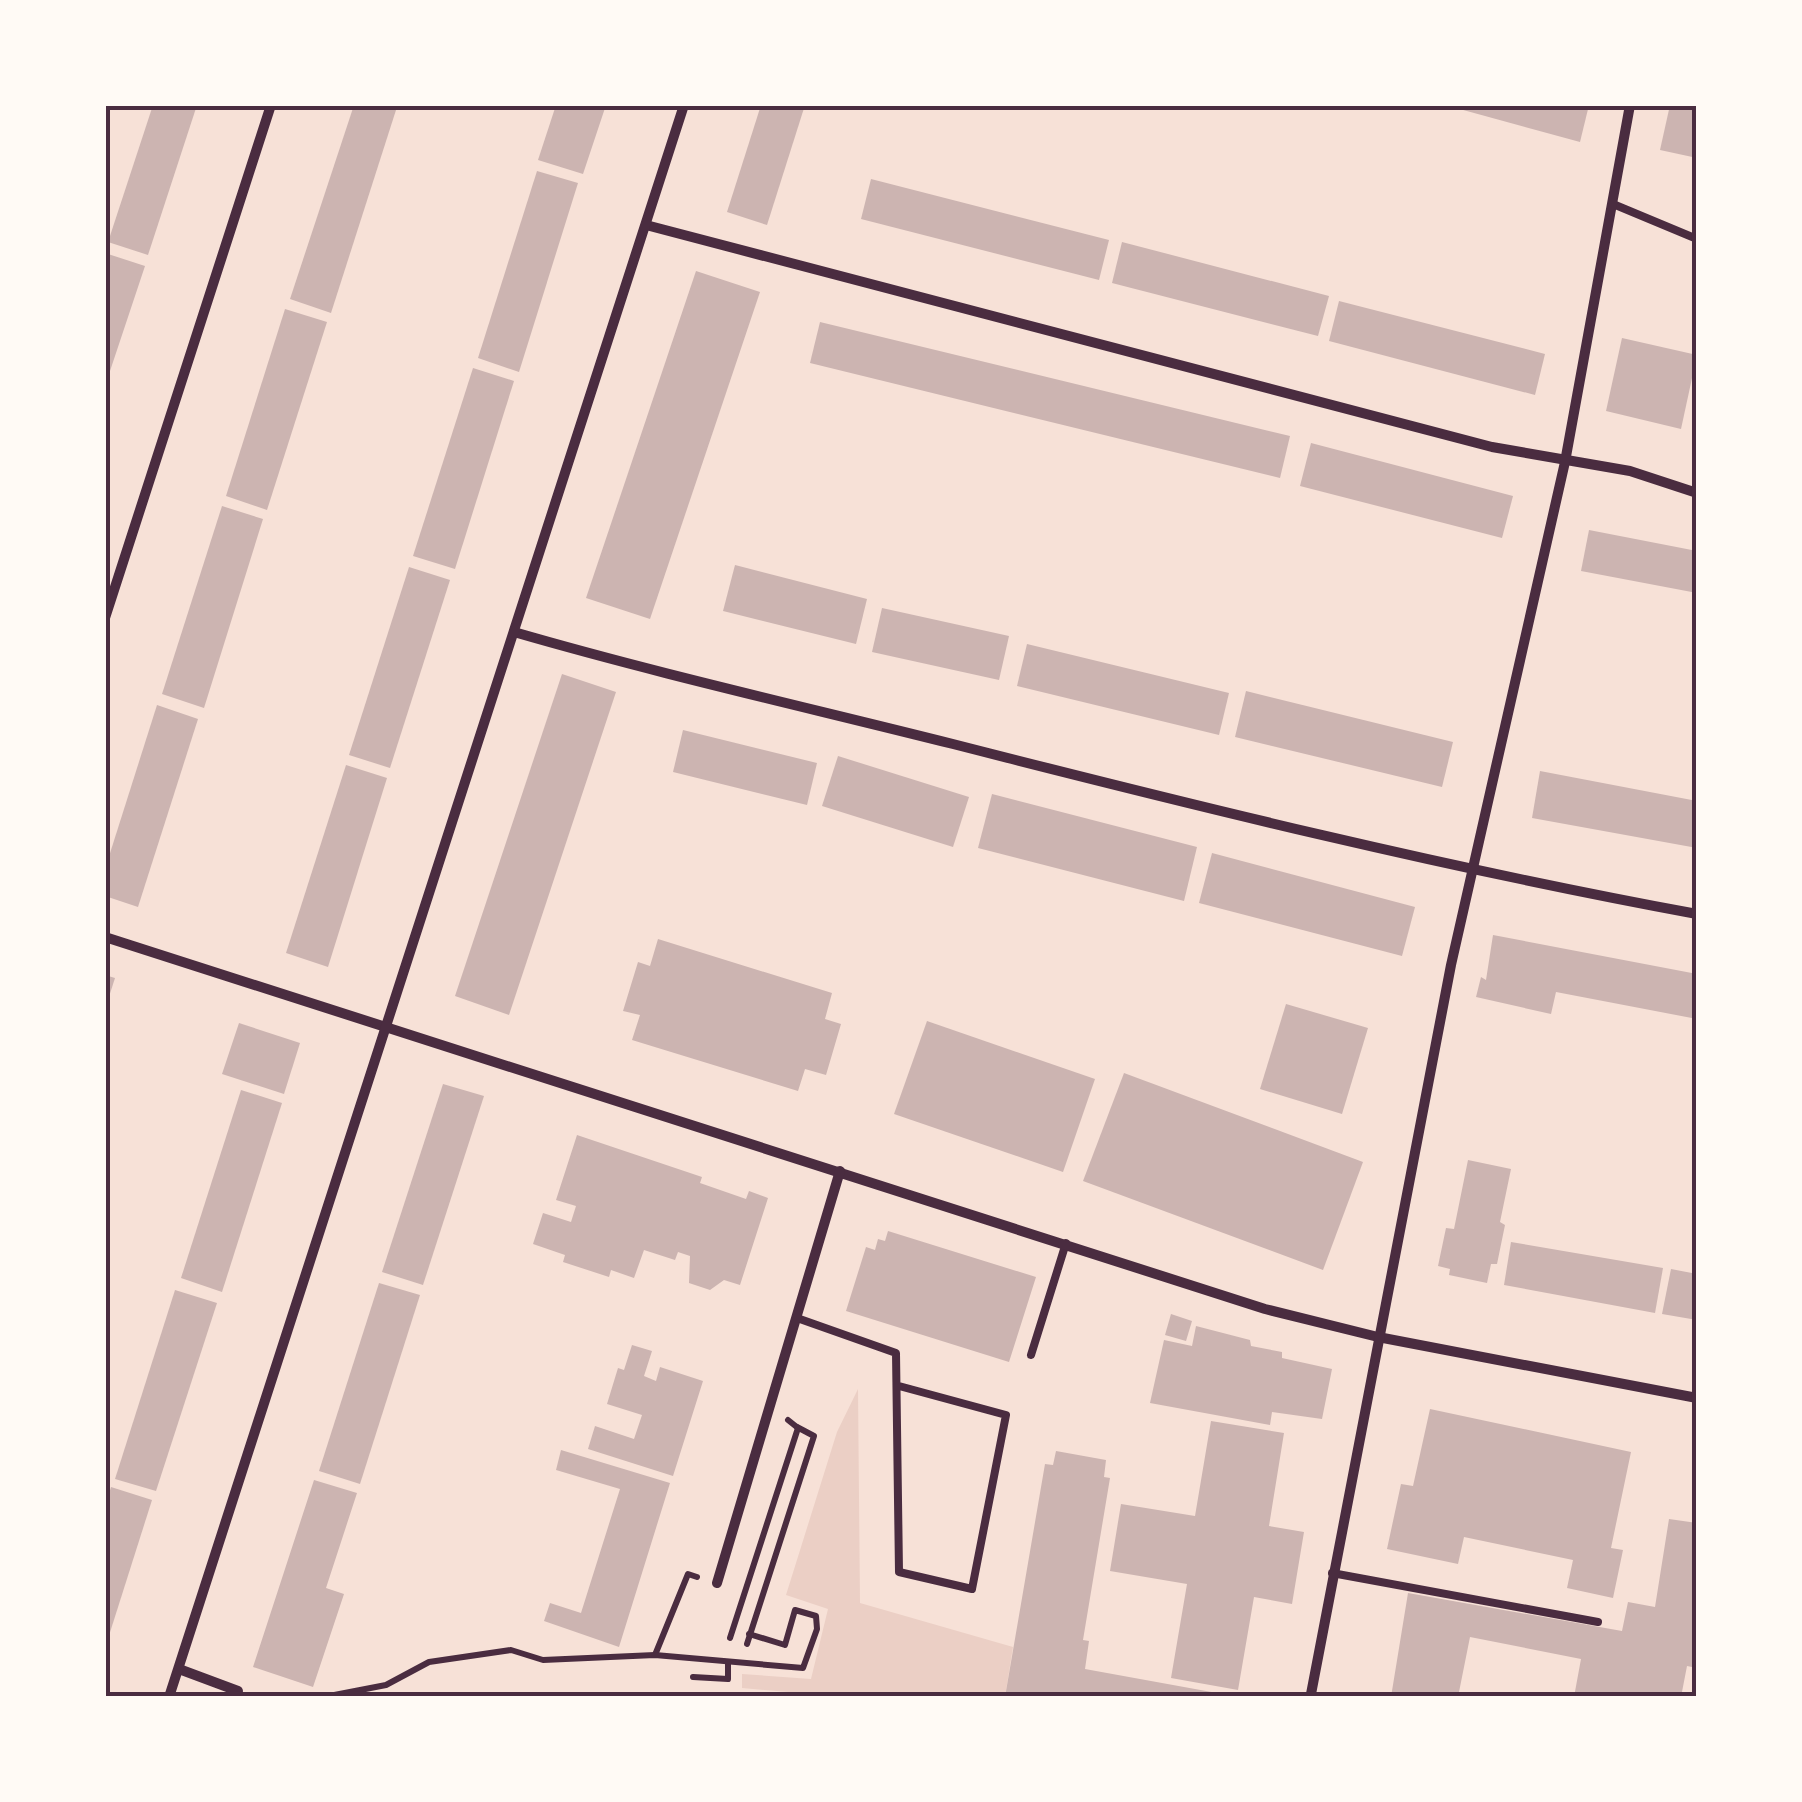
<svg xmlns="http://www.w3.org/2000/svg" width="1802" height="1802" font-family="Cabin,sans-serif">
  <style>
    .green { fill: #ebcfc5 }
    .building { fill: #ccb4b1 }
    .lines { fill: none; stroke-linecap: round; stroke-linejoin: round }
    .path { stroke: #4a2c40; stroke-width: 6 }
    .service { stroke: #4a2c40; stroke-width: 8 }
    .minor { stroke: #4a2c40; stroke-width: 10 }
    .neatline { fill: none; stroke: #4a2c40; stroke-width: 4 }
  </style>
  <rect width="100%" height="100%" fill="#f7e1d7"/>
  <!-- green -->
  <path class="green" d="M 858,1389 L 860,1603 L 1013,1647 L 1005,1697 L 847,1697 L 742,1688 L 742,1674 L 811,1679 L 828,1609 L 786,1595 L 837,1432 Z"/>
  <!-- building -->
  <g class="building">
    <path d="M 153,105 L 197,105 L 148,255 L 108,242 Z"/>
    <path d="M 354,105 L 396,110 L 331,313 L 290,299 Z"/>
    <path d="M 556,105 L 606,105 L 583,174 L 538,160 Z"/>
    <path d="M 761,105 L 805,105 L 767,225 L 727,212 Z"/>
    <path d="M 1445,105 L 1589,105 L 1580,142 Z"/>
    <path d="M 1670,105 L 1697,105 L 1697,158 L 1660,150 Z"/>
    <path d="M 537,171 L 578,183 L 519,372 L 478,358 Z"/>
    <path d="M 871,179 L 1109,240 L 1099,280 L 861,219 Z"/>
    <path d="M 1122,242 L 1329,296 L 1318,336 L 1112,283 Z"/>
    <path d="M 105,253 L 145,266 L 106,383 L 105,383 Z"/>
    <path d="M 696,271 L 760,292 L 650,619 L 586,598 Z"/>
    <path d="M 1339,301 L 1545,354 L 1535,395 L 1329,341 Z"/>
    <path d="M 285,309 L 327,322 L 267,510 L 226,496 Z"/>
    <path d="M 820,322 L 1290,436 L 1280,478 L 810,363 Z"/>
    <path d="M 1622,338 L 1697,355 L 1681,429 L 1606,411 Z"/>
    <path d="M 473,368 L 514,381 L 455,569 L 413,556 Z"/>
    <path d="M 1311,443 L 1513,496 L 1502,538 L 1300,486 Z"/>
    <path d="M 222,506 L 263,519 L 204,708 L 162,694 Z"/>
    <path d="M 1589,530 L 1697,551 L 1697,593 L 1581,571 Z"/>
    <path d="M 735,565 L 867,599 L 856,644 L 723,611 Z"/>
    <path d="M 409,567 L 450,580 L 390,768 L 349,755 Z"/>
    <path d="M 882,608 L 1009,636 L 999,680 L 872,652 Z"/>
    <path d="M 1027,644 L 1229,693 L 1219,735 L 1017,686 Z"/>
    <path d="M 562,674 L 616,692 L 509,1015 L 455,996 Z"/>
    <path d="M 1246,691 L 1453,742 L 1442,787 L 1235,737 Z"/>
    <path d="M 157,705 L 198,719 L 138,907 L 105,896 L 105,869 Z"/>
    <path d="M 683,730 L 817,763 L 807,805 L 673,772 Z"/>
    <path d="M 838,756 L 969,797 L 953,847 L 822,806 Z"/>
    <path d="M 346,765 L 387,778 L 328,967 L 286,953 Z"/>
    <path d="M 1540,771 L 1697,801 L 1697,848 L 1532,818 Z"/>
    <path d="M 992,794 L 1197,847 L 1184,901 L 978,848 Z"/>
    <path d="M 1212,853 L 1415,907 L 1402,956 L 1199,903 Z"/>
    <path d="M 1493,935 L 1697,974 L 1697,1019 L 1556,992 L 1551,1014 L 1476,997 L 1481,977 L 1486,980 Z"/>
    <path d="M 658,939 L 832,993 L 825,1019 L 841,1024 L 826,1075 L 805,1069 L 798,1091 L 632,1040 L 640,1015 L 623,1011 L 638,962 L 650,966 Z"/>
    <path d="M 105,975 L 115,978 L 106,1006 L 105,1006 Z"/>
    <path d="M 1286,1004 L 1368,1028 L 1342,1114 L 1260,1089 Z"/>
    <path d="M 927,1021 L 1095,1079 L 1063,1172 L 894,1114 Z"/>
    <path d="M 239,1023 L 300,1043 L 284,1094 L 222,1074 Z"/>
    <path d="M 1124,1073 L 1363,1162 L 1323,1270 L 1083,1181 Z"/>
    <path d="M 443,1084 L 484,1096 L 423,1285 L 382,1272 Z"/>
    <path d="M 241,1090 L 282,1103 L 222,1292 L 181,1278 Z"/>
    <path d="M 577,1135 L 702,1177 L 700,1183 L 746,1199 L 749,1191 L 768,1198 L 740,1285 L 724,1280 L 710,1290 L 689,1283 L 690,1256 L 678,1252 L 675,1260 L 644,1250 L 634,1278 L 611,1270 L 609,1277 L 563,1262 L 565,1255 L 533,1244 L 543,1213 L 571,1222 L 576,1206 L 556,1200 Z"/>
    <path d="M 1468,1160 L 1511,1169 L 1500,1222 L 1505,1225 L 1497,1264 L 1491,1264 L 1487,1283 L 1449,1275 L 1450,1269 L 1438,1266 L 1446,1228 L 1454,1229 Z"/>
    <path d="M 888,1231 L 1036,1277 L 1009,1362 L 846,1311 L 866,1247 L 875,1250 L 878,1239 L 885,1241 Z"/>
    <path d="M 1511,1242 L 1663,1268 L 1655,1313 L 1504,1285 Z"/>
    <path d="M 1671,1269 L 1697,1274 L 1697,1320 L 1662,1314 Z"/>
    <path d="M 379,1283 L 420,1295 L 360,1484 L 319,1471 Z"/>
    <path d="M 175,1290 L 217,1303 L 156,1491 L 115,1479 Z"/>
    <path d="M 1171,1314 L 1192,1321 L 1186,1341 L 1165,1335 Z"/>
    <path d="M 1196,1326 L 1250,1340 L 1251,1346 L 1282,1352 L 1282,1358 L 1332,1369 L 1322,1419 L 1272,1412 L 1270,1425 L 1150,1403 L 1164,1340 L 1192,1346 Z"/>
    <path d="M 632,1345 L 652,1351 L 644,1376 L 656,1381 L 660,1367 L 703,1381 L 673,1476 L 588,1449 L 595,1426 L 634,1439 L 642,1415 L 607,1404 L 618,1368 L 624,1370 Z"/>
    <path d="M 1430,1409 L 1631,1452 L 1611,1548 L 1623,1550 L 1613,1598 L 1567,1588 L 1573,1560 L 1464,1537 L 1458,1564 L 1387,1549 L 1401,1484 L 1413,1486 Z"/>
    <path d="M 1211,1421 L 1284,1433 L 1269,1526 L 1304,1532 L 1292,1604 L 1254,1597 L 1238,1690 L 1171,1678 L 1187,1584 L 1110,1571 L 1121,1504 L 1195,1516 Z"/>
    <path d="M 561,1450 L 670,1483 L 619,1647 L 544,1621 L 550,1603 L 581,1613 L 620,1489 L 556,1470 Z"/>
    <path d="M 1056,1451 L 1106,1460 L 1104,1477 L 1110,1478 L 1083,1640 L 1089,1641 L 1085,1669 L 1239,1697 L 1005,1697 L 1045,1464 L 1053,1465 Z"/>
    <path d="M 314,1480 L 357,1493 L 326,1588 L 344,1594 L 313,1687 L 253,1667 Z"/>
    <path d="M 111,1487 L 152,1500 L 106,1645 L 105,1506 Z"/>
    <path d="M 1669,1519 L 1697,1523 L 1697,1668 L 1687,1666 L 1681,1697 L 1574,1697 L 1581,1659 L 1470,1637 L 1458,1697 L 1391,1697 L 1408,1593 L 1622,1631 L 1628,1602 L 1655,1607 Z"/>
  </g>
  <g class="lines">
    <!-- path -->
    <g class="path">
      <path d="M 730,1638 L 798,1428 L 788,1420"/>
      <path d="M 747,1644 L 814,1436 L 797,1427"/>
      <path d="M 655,1655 L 688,1574 L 697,1577"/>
      <path d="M 693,1677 L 728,1679 L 728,1662"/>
      <path d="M 324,1697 L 386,1685 L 429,1662 L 511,1650 L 543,1660 L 655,1655 L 803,1668 L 817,1629 L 816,1616 L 795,1610 L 785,1645 L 749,1634"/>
    </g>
    <!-- service -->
    <g class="service">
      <path d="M 1613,204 L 1697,239"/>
      <path d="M 797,1318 L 896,1353 L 899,1572 L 972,1589 L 1006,1415 L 899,1386"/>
      <path d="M 1031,1355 L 1066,1243"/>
      <path d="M 1332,1573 L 1598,1622"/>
    </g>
    <!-- minor -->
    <g class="minor">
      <path d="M 646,225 L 1492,447 L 1630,471 L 1697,493"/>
      <path d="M 105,618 L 271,105"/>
      <path d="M 514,632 C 659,674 806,707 953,744 C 1199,807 1447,868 1697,914"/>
      <path d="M 105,937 L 1265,1309 L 1378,1337 L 1697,1398"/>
      <path d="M 717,1583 L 840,1171"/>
      <path d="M 179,1669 L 238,1691"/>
      <path d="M 1311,1694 L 1451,965 L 1565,462 L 1630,105"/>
      <path d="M 169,1697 L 684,105"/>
    </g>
  </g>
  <!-- border -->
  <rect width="1802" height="1802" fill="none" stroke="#fffaf5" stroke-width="215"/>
  <rect x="108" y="108" width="1586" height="1586" class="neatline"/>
</svg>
